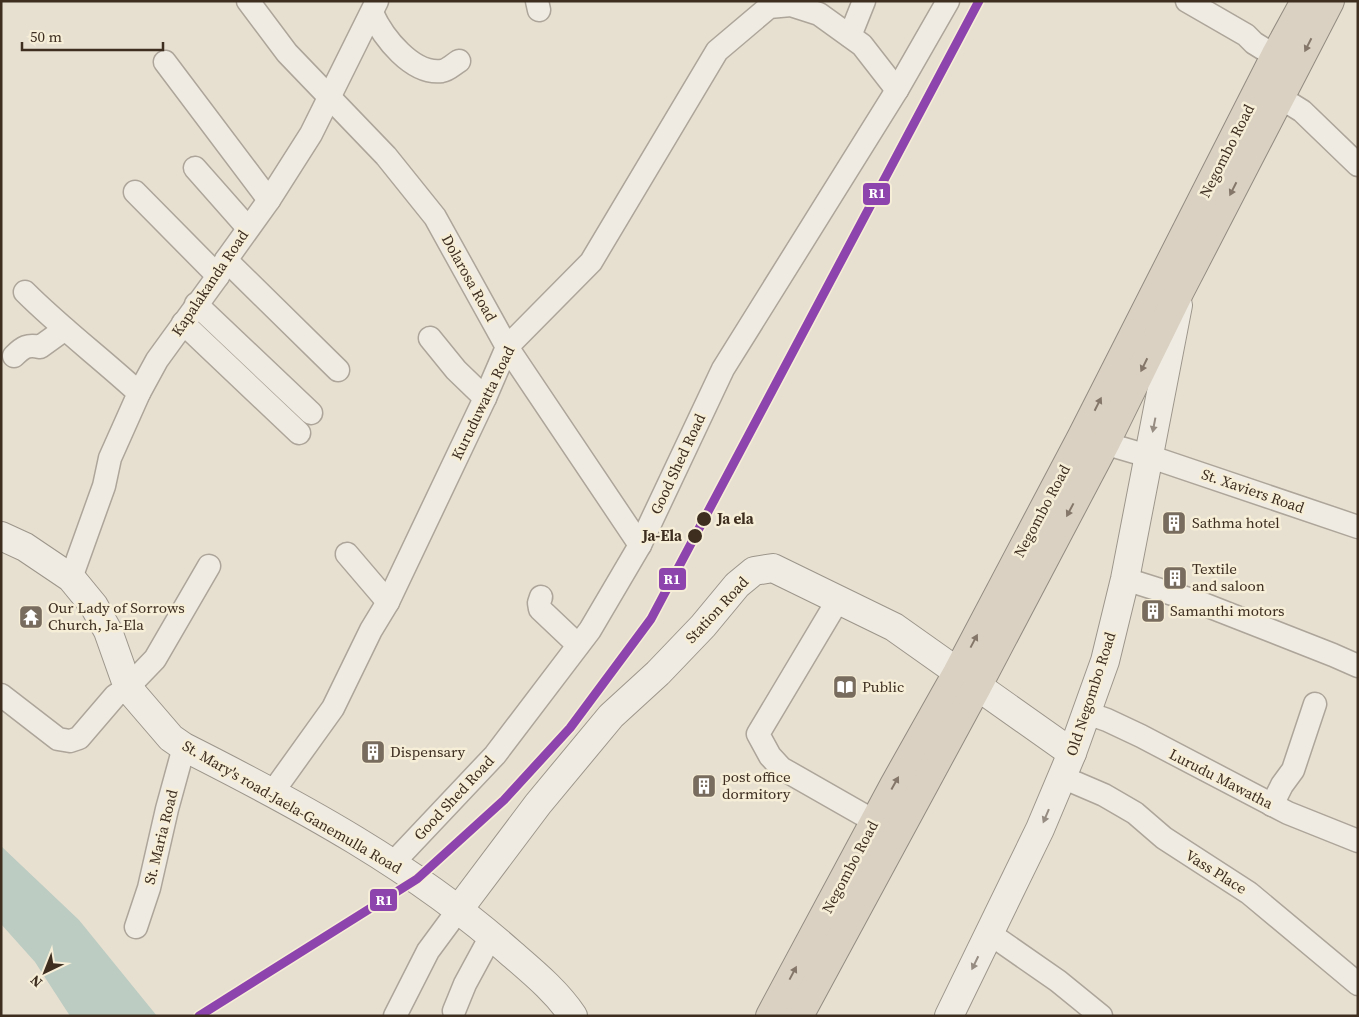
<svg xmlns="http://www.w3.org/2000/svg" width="1359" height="1017" font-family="'Source Serif 4',serif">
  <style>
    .water { fill: #bcccc2 }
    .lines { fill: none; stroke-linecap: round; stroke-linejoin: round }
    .street-casing { stroke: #ada599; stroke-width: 25 }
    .secondary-casing { stroke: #9c958a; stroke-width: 30 }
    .highway-casing { stroke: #928b80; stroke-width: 30 }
    .street { stroke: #efebe3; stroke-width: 22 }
    .secondary { stroke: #efebe3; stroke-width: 28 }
    .highway { stroke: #dad1c2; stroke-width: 28 }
    .rail { stroke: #afaaa2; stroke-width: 4; stroke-dasharray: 9 9; stroke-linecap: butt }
    .rail-1-casing { stroke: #f7eed8; stroke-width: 12 }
    .rail-1 { stroke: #8e44ad; stroke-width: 9 }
    .oneway { fill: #847769 }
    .oneway2 { fill: #968c82 }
    .stop-dot { fill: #3d2e20; stroke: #f7eed8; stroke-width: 2 }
    .labels { text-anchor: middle; stroke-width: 5; stroke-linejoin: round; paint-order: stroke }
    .street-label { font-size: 15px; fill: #3d2e20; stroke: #f7eed8 }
    .stop-label { font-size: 15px; font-weight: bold; fill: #3d2e20; stroke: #f7eed8; text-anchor: start }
    .poi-label { font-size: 15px; fill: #3d2e20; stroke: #f7eed8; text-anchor: start }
    .line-badge { stroke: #f7eed8; stroke-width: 2 }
    .badge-label { font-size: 14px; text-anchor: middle; font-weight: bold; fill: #fff }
  </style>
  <rect width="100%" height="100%" fill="#e7e0d1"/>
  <!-- water -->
  <path class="water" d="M 1,846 L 79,920 L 157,1016 L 70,1016 L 35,962 L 1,924 Z"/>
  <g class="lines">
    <defs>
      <g id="street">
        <path d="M 248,1 L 287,53 L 386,156 L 435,217 L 507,347 L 640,545"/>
        <path d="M 537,1 L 539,10"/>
        <path d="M 1187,1 L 1246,35 L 1254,43 L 1275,56"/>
        <path d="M 372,13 C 383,37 412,75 442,71 C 448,70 454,64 459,61"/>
        <path d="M 850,36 L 864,1"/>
        <path d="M 165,62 L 269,200"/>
        <path d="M 1281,98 L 1302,111 L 1358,165"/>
        <path d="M 195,168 L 248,228"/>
        <path d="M 135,192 L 218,276"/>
        <path d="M 226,260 L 338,370"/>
        <path d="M 25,292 C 61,328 101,358 139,393"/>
        <path d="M 196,304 L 311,413"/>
        <path d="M 183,323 L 299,433"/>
        <path d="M 430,338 L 456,370 L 485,398"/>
        <path d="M 14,356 C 23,347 28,344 40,347 L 65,329"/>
        <path d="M 1090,439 L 1148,456 L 1358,527"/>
        <path d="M 347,554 L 388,602"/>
        <path d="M 71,578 L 104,486 L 110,458 L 139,393 L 157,360 L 218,276 L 226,260 L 269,200 L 311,134 L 377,1"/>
        <path d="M 1125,579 L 1198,602 L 1333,655 L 1358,666"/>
        <path d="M 541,597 L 539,603 L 540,609 L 578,645"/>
        <path d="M 838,600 L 758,734 L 770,756 L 781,768 L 874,821"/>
        <path d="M 1,695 L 58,739 L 70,741 L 79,738 L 115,696 L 129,686 L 155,659 L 209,566"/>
        <path d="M 1087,713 L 1107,720 L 1141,736 L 1288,813 L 1358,841"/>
        <path d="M 1062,777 L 1104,795 L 1135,813 L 1164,838 L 1249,893 L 1358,984"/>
        <path d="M 272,793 L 333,708 L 371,630 L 388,602 L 485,398 L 507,347 L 591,262 L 717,51 L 769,7 L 791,5 L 819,14 L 862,45 L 897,90"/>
        <path d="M 1272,805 L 1282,785 L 1293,770 L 1315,704"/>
        <path d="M 393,863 L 495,755 L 590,630 L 640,545 L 723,369 L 897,90 L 948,1"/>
        <path d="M 136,927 L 149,888 L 167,809 L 184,747"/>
        <path d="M 989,933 L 1058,981 L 1101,1016"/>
        <path d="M 454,1011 L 465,984 L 491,936"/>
        <path d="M 395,1016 L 428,951 L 459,909"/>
      </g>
      <g id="secondary">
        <path d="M 1,536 L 25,547 L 71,578 L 94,606 L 108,631 L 125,679 L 134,695 L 171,738 L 184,747 C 299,805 416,868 512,954 C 534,973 557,992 573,1016"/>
        <path d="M 459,909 L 538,804 L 611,716 L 658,673 L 703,626 L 737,585 L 754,571 L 773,568 L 894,627 L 1072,753"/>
        <path d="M 949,1016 L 1040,829 L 1072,753 L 1105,661 L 1125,579 L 1178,305"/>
      </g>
      <g id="highway">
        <path d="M 770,1016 L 894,785 L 957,673 L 1082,436 L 1275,56 L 1305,1"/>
        <path d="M 799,1016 L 977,687 L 1105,444 L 1180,291 L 1330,1"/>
      </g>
    </defs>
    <!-- street casing -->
    <use href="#street" class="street-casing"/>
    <!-- secondary casing -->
    <use href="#secondary" class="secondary-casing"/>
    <!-- highway casing -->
    <use href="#highway" class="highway-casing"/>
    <!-- street -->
    <use href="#street" class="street"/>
    <!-- secondary -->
    <use href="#secondary" class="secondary"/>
    <!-- highway -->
    <use href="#highway" class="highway"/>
    <!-- rail -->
    <path class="rail" d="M 931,91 L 981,1"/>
    <defs>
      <path id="rail-1" d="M 199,1016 L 417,879 L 504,800 L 570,728 L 651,619 L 979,1"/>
    </defs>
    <!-- rail-1 casing -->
    <use href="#rail-1" class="rail-1-casing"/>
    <!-- rail-1 -->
    <use href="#rail-1" class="rail-1"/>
  </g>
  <!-- one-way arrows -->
  <defs><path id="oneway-solid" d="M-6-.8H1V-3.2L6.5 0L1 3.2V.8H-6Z" transform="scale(1.25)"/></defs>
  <g class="oneway">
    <use href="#oneway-solid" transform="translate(1308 45) rotate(117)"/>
    <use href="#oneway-solid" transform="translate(1233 189) rotate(117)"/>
    <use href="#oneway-solid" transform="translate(1144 365) rotate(116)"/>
    <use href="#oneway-solid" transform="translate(1098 404) rotate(-63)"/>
    <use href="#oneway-solid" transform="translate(1070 510) rotate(118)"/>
    <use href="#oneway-solid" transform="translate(974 641) rotate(-62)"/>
    <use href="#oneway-solid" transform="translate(895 783) rotate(-61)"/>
    <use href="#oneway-solid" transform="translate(793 973) rotate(-62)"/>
  </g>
  <g class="oneway2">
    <use href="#oneway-solid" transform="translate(1154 425) rotate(101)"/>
    <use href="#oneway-solid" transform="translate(1046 816) rotate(113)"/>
    <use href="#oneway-solid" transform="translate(975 963) rotate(116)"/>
  </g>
  <!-- icons -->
  <defs>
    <symbol id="building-square" viewBox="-11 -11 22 22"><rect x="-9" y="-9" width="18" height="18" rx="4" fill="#786c5e" stroke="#f7eed8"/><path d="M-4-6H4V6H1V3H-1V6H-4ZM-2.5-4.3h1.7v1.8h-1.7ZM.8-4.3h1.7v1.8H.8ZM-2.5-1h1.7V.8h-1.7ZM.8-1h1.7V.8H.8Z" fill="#fff"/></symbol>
    <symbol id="temple-square" viewBox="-11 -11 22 22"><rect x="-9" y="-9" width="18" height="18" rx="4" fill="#786c5e" stroke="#f7eed8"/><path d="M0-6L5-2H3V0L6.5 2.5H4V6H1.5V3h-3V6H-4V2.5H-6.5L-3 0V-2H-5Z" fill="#fff"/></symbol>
    <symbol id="library-square" viewBox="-11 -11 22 22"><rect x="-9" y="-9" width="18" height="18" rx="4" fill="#786c5e" stroke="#f7eed8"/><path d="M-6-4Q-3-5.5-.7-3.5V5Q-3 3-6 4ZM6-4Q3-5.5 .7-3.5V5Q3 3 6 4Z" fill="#fff"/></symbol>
  </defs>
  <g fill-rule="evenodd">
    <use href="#building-square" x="1160" y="509" width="28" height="28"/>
    <use href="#building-square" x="1161" y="564" width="28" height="28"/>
    <use href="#building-square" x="1139" y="597" width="28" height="28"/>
    <use href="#temple-square" x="17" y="603" width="28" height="28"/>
    <use href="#library-square" x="831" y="673" width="28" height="28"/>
    <use href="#building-square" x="359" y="738" width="28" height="28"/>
    <use href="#building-square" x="690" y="772" width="28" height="28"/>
  </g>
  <!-- markers -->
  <g class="stop-dot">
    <circle cx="704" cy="519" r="8"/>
    <circle cx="695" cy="536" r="8"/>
  </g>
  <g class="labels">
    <!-- street labels -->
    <g class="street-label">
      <text transform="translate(1227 151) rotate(-63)" y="5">Negombo Road</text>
      <text transform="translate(469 278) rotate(61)" y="5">Dolarosa Road</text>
      <text transform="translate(210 283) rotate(-56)" y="5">Kapalakanda Road</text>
      <text transform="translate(483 403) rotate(-64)" y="5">Kuruduwatta Road</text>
      <text transform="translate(678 464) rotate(-65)" y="5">Good Shed Road</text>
      <text transform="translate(1253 491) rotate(19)" y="5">St. Xaviers Road</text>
      <text transform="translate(1042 511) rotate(-62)" y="5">Negombo Road</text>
      <text transform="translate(717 610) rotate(-47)" y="5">Station Road</text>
      <text transform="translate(1091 694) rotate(-72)" y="5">Old Negombo Road</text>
      <text transform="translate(1221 779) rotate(27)" y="5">Lurudu Mawatha</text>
      <text transform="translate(454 798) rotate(-47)" y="5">Good Shed Road</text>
      <text transform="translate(292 807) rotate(30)" y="5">St. Mary's road-Jaela-Ganemulla Road</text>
      <text transform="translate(161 837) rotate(-76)" y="5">St. Maria Road</text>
      <text transform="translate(850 867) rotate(-62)" y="5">Negombo Road</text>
      <text transform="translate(1216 872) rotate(32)" y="5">Vass Place</text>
    </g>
    <!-- stop labels -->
    <g class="stop-label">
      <text x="717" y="524">Ja ela</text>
      <text x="682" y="541" text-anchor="end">Ja-Ela</text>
    </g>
    <!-- poi labels -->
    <g class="poi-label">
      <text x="1192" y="528">Sathma hotel</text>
      <text x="1192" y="574">Textile<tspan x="1192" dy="17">and saloon</tspan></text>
      <text x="48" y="613">Our Lady of Sorrows<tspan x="48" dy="17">Church, Ja-Ela</tspan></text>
      <text x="1170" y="616">Samanthi motors</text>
      <text x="862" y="692">Public</text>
      <text x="390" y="757">Dispensary</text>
      <text x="722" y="782">post office<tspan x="722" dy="17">dormitory</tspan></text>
    </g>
  </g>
  <g class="line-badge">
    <rect x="862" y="182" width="29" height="24" rx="5" fill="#8e44ad"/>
    <rect x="658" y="567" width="29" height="24" rx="5" fill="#8e44ad"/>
    <rect x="369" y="888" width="29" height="24" rx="5" fill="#8e44ad"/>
  </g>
  <g class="badge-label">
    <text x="877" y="198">R1</text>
    <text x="672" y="584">R1</text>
    <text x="384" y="905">R1</text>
  </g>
  <!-- border -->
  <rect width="1359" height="1017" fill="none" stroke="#3d2e20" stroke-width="5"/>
  <!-- north arrow -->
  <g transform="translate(45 972) rotate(223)" stroke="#f7eed8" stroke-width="4" paint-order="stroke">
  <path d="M0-4L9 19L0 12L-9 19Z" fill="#3d2e20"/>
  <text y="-8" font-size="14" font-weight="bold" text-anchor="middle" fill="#3d2e20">N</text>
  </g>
  <!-- scale -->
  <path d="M22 42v8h141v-8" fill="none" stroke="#3d2e20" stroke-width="2.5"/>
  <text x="30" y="42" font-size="15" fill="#3d2e20" stroke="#f7eed8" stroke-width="4" paint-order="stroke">50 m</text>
</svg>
